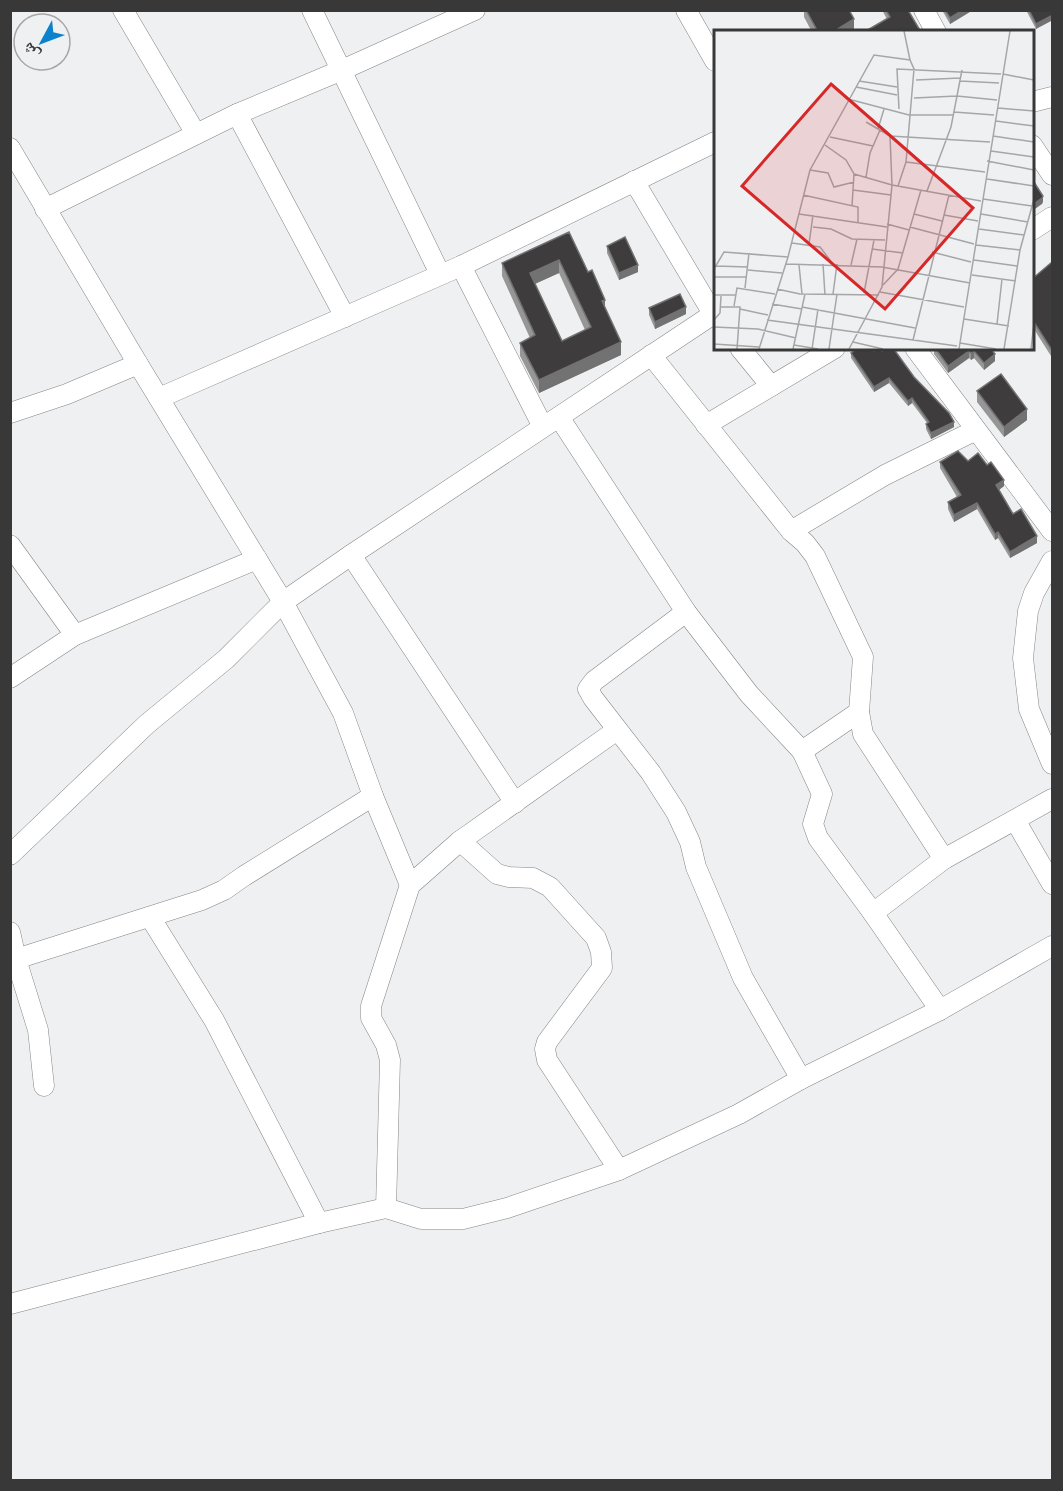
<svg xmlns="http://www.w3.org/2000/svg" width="1063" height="1491" font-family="Raleway,'Noto Naskh Arabic',sans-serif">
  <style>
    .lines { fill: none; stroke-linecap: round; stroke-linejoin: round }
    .minor-casing { stroke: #848586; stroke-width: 21 }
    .minor { stroke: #fff; stroke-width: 20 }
    .wall { fill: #969697; fill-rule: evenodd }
    .shaded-wall { fill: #737273 }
    .building { fill: #3e3c3c; stroke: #737273; stroke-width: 1.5; fill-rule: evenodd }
    .inset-road { fill: none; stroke: #a6a6a8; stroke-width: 1.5 }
    .view { fill: #d62828; fill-opacity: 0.15; stroke: #d62828; stroke-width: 3 }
    .inset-edge { fill: none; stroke: #383839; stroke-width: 3 }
  </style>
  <rect width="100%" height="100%" fill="#eff0f2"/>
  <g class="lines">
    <defs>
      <g id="minor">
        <path d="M 123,10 L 196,134"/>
        <path d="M 312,10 L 440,274"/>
        <path d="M 686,10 L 715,61"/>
        <path d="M 924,10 L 936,32"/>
        <path d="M 1032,102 L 1052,97"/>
        <path d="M 237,114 L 345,317"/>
        <path d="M 1032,145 L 1052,175"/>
        <path d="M 10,148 L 138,364 L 283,602 L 343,713 L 373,796 L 410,885"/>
        <path d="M 634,181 L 715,317"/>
        <path d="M 45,209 L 237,114 L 342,70 L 475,10"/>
        <path d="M 1032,230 L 1052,217"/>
        <path d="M 461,266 L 543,427"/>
        <path d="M 740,348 L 771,386"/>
        <path d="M 915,348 L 1052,531"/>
        <path d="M 651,355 L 791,531 L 805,543 L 815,556 L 863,657 L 859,712 L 863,734 L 944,859"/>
        <path d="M 159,398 L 461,266 L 715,142"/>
        <path d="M 10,413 L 67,394 L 138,364"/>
        <path d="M 559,417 L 686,612 L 749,694 L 802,751 L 822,794 L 813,824 L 818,838 L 873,913 L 940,1010"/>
        <path d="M 706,425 L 835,348"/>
        <path d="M 791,531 L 885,475 L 976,430"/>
        <path d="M 10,545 L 75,635"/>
        <path d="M 351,555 L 515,803"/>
        <path d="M 1052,561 L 1034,593 L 1028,611 L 1023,658 L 1029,709 L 1052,764"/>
        <path d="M 686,612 L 594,681 L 588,689 L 593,698 L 651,773 L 676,812 L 690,842 L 696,867 L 743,978 L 801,1079"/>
        <path d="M 10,678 L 75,635 L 257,559"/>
        <path d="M 802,751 L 859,712"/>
        <path d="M 1015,820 L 1052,884"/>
        <path d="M 460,841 L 497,874 L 509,877 L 533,878 L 550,887 L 596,938 L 601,952 L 602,968 L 547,1042 L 545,1049 L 547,1060 L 619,1170"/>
        <path d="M 10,855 L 147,724 L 226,659 L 283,602 L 351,555 L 715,313"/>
        <path d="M 873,913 L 944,859 L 1052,799"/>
        <path d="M 150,917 L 214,1020 L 319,1223"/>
        <path d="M 10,932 L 16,959 L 38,1030 L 44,1086"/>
        <path d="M 16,959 L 202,900 L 224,890 L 244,876 L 373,796"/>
        <path d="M 386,1208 L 390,1060 L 386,1045 L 371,1018 L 371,1006 L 410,885 L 460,841 L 617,730"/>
        <path d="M 10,1304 L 319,1223 L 386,1208 L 421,1219 L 463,1219 L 507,1208 L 619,1170 L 739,1114 L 801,1079 L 940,1010 L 1052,946"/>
      </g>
    </defs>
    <!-- minor casing -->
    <use href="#minor" class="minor-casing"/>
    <!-- minor -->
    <use href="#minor" class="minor"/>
  </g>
  <!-- wall -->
  <g class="wall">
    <path d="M 804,10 L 849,10 L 854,30 L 851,32 L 812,32 L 804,17 Z"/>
    <path d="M 882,10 L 908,10 L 887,19 Z"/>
    <path d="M 942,10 L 973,10 L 950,24 Z"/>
    <path d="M 1026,10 L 1053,10 L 1036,29 Z"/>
    <path d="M 569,232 L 605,309 L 621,355 L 539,393 L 520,356 L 520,343 L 530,338 L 502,276 L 502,263 ZM 559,273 L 585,330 L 562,341 L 535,284 Z"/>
    <path d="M 607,246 L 638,272 L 619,280 L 607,253 Z"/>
    <path d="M 1052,262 L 1053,355 L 1051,356 L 1032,326 L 1032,279 Z"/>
    <path d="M 649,308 L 686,314 L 655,329 L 649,315 Z"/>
    <path d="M 934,348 L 990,348 L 995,361 L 984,370 L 974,358 L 971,360 L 969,358 L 948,373 L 934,354 Z"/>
    <path d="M 874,351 L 882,351 L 914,377 L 954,427 L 931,439 L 926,429 L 926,424 L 927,423 L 912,403 L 908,406 L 889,383 L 874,392 L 851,358 L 851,353 Z"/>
    <path d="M 977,391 L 1027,420 L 1004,437 L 977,402 Z"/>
    <path d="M 968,461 L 1004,486 L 999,490 L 1013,514 L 1037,543 L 1010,558 L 998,538 L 995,540 L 977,509 L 954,522 L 948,509 L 948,502 L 957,497 L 940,468 L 940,462 Z"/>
  </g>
  <!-- shaded-wall -->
  <g class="shaded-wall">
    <path d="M 963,10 L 973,10 L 950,24 L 950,18 Z"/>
    <path d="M 1053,15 L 1053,20 L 1036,29 L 1036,24 Z"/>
    <path d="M 854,19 L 854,30 L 851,32 L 833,32 Z"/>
    <path d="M 1043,196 L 1043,202 L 1042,204 L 1032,211 L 1032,205 Z"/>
    <path d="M 559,260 L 559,273 L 530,286 L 530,273 Z"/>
    <path d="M 638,265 L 638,272 L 619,280 L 619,273 Z"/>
    <path d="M 605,300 L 605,313 L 602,301 Z"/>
    <path d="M 686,307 L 686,314 L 655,329 L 655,322 Z"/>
    <path d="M 621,342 L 621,355 L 539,393 L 539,380 Z"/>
    <path d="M 969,351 L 969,358 L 948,373 L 948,366 Z"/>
    <path d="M 974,351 L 974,358 L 971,360 L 971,353 Z"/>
    <path d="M 995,354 L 995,361 L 984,370 L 984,363 Z"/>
    <path d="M 889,378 L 889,383 L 874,392 L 874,387 Z"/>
    <path d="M 912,398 L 912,403 L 908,406 L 908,401 Z"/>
    <path d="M 1027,409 L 1027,420 L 1004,437 L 1004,427 Z"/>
    <path d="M 954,422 L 954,427 L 931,439 L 931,433 Z"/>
    <path d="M 1004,480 L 1004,486 L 996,492 L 996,485 Z"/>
    <path d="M 977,503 L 977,509 L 954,522 L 954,515 Z"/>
    <path d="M 998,532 L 998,538 L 995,540 L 995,534 Z"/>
    <path d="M 1037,536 L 1037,543 L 1010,558 L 1010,552 Z"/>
  </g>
  <!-- building -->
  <g class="building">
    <path d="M 806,10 L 849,10 L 854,19 L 833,32 L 818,32 Z"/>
    <path d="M 886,10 L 908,10 L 921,32 L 864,32 L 890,17 Z"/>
    <path d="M 945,10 L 963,10 L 950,18 Z"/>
    <path d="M 1029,10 L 1053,10 L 1053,15 L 1036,24 Z"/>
    <path d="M 1032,179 L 1043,196 L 1042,198 L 1032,205 Z"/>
    <path d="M 569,232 L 588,272 L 592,270 L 605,300 L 602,301 L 621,342 L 539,380 L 520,343 L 535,335 L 502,263 ZM 559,260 L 591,327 L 562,341 L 530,273 Z"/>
    <path d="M 625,237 L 638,265 L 619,273 L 607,246 Z"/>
    <path d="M 1052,262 L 1053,348 L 1051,349 L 1032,319 L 1032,279 Z"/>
    <path d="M 680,294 L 686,307 L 655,322 L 649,308 Z"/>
    <path d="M 858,348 L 872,348 L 874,351 L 878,348 L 880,348 L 882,351 L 887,348 L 893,348 L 914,377 L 949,413 L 954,422 L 931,433 L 926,424 L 929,422 L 912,398 L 908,401 L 889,378 L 874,387 L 851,353 Z"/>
    <path d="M 935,348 L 990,348 L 995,354 L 984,363 L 974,351 L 971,353 L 969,351 L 948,366 Z"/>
    <path d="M 1001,374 L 1027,409 L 1004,427 L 977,391 Z"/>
    <path d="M 958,451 L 968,461 L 978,453 L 987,465 L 991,462 L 1004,480 L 996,485 L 1013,514 L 1021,509 L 1037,536 L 1010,552 L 998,532 L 995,534 L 977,503 L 954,515 L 948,502 L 961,495 L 940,462 Z"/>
  </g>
  <!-- overview -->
  <g transform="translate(714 30)">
    <rect width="320" height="320" fill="#eff0f2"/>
    <path class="inset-road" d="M 190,1 L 196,30M 289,44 L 320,50M 202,50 L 246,48M 145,51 L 183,57M 246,51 L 285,53M 142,57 L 183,65M 200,68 L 243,66 L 283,70M 134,69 L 195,85 L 239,85M 284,78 L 320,81M 185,79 L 183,39 L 287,44M 240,82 L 280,85M 282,91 L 320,96M 152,92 L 176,106 L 276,112M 164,99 L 170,79M 279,106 L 320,112M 116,107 L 159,116M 111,115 L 132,130 L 140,144 L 138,176M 277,121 L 320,127M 273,131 L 320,140M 192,132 L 271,142M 96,140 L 114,143 L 120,157 L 140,152M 140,144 L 178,155 L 267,171M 152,147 L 156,123 L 166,100M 273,149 L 320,156M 139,160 L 177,165M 213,161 L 237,97 L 248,40M 89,165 L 144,177 L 144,193M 269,169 L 318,176M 85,184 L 173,197M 200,184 L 228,191M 267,184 L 314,192M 230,185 L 264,191M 173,194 L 195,200M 99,197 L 117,199 L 138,209 L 171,210M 196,197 L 260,214M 265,199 L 310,205M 78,213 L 106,217 L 119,234M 95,214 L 99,185M 262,215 L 306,220M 158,219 L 189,223M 218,222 L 257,232M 260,230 L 303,236M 72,234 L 168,237 L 256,253M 109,234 L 111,265M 85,235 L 88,264M 137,235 L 143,209M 2,236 L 34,237M 0,239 L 10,222 L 74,227M 34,240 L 68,243M 258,245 L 302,251M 0,247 L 32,247M 169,255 L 184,239 L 207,160M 31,258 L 35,223M 63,259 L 86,264 L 165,265M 166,262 L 250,277M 150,263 L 160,210M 119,264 L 123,234M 0,265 L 21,265M 58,274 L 88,279M 20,276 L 23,258 L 61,264M 6,277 L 26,277 L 23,319M 88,277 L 201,298M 26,279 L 54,285M 250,289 L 295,296M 0,290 L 6,283 L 7,266M 53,290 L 243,316M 283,294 L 288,249M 0,297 L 44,299 L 82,308M 199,310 L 235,165M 139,312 L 169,319M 246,313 L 282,319M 0,314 L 45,317M 80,315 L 104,319M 45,319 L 74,227 L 96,140 L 160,25 L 196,30 L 200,39 L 192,132 L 184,156M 79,319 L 91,264M 98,319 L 104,279M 115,319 L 123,264M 135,319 L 168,257 L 178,155 L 176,106M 245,319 L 296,1M 290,319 L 306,220 L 320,169M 317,319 L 320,293"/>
    <path class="view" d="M 117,54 L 259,178 L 171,279 L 28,156 Z"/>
    <rect width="320" height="320" class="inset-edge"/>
  </g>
  <!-- border -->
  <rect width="1063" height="1491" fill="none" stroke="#383839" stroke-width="24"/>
  <!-- north arrow -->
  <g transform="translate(42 42) rotate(229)"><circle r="28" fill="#eff0f2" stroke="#a6a6a8" stroke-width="1.5"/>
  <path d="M0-4.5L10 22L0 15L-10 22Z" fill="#0b82cb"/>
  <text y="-9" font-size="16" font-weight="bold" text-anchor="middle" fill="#383839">ش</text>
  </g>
</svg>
